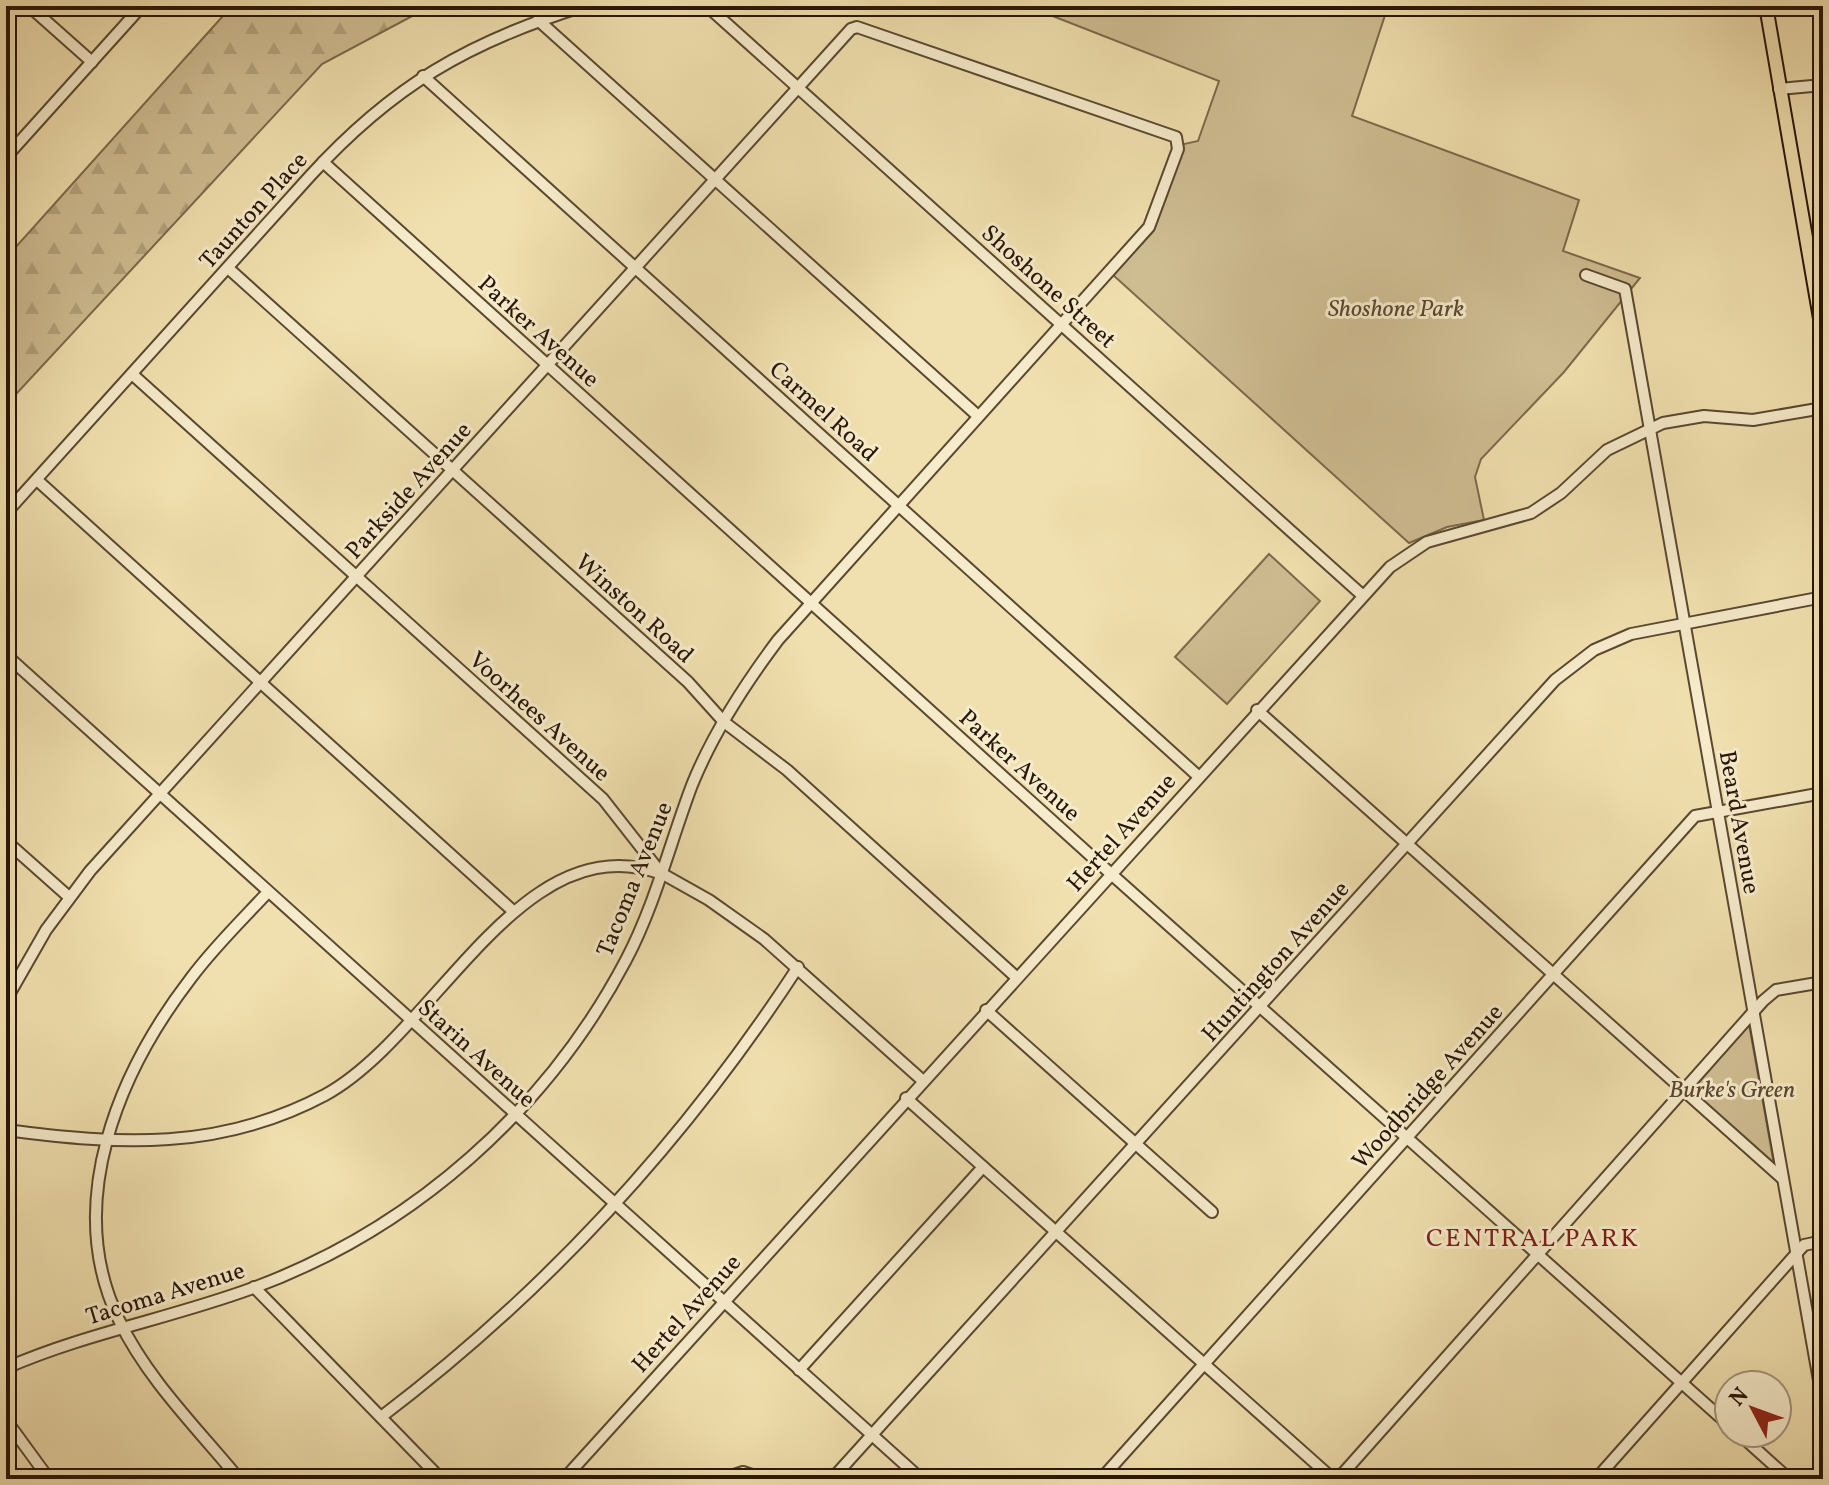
<svg xmlns="http://www.w3.org/2000/svg" width="1829" height="1485" font-family="Vollkorn,serif">
  <style>
    .forest { fill: url(#forest-firs); stroke: #7c694c; stroke-width: 2 }
    .park { fill: #cfbd92; stroke: #7c694c; stroke-width: 2 }
    .lines { fill: none; stroke-linecap: round; stroke-linejoin: round }
    .minor-casing { stroke: #5a4831; stroke-width: 14 }
    .major-casing { stroke: #281507; stroke-width: 16 }
    .minor { stroke: #f6ebcb; stroke-width: 10 }
    .major { stroke: #f1e0af; stroke-width: 12 }
    .labels { text-anchor: middle; stroke-width: 6; stroke-linejoin: round; paint-order: stroke }
    .street-label { font-size: 24px; fill: #281507; stroke: #f6ebcb }
    .park-label { font-size: 24px; font-style: italic; fill: #5a4731; stroke: #f6ebcb }
    .neighbourhood-label { font-size: 26px; letter-spacing: 2px; fill: #7a1f14; stroke: #f6ebcb }
  </style>
  <defs>
    <pattern id="forest-firs" width="22" height="20" patternUnits="userSpaceOnUse" patternTransform="scale(2)"><rect width="22" height="20" fill="#cfbd92"/><path d="M5 1l3.5 6h-7zM16 11l3.5 6h-7z" fill="#b2a27c"/></pattern>
  </defs>
  <rect width="100%" height="100%" fill="#f1e0af"/>
  <filter id="stains"><feTurbulence type="fractalNoise" baseFrequency=".0025" numOctaves="4"/><feColorMatrix values="0 0 0 0 .2 0 0 0 0 .09 0 0 0 0 .02 0 0 0 .5 -.17"/></filter>
  <radialGradient id="worn" r=".72"><stop offset=".6" stop-color="#630" stop-opacity="0"/><stop offset="1" stop-color="#630" stop-opacity=".3"/></radialGradient>
  <!-- forest -->
  <path class="forest" d="M 211,6 L 431,6 L 322,64 L 6,405 L 6,258 L 222,17 Z"/>
  <!-- park -->
  <g class="park">
    <path d="M 1027,6 L 1388,6 L 1352,116 L 1579,200 L 1563,251 L 1640,278 L 1564,372 L 1481,459 L 1475,477 L 1484,520 L 1447,527 L 1409,543 L 1113,275 L 1154,230 L 1184,144 L 1198,141 L 1219,81 Z"/>
    <path d="M 1269,554 L 1320,601 L 1227,704 L 1175,657 Z"/>
    <path d="M 1749,1024 L 1774,1164 L 1691,1091 Z"/>
  </g>
  <g class="lines">
    <defs>
      <g id="minor">
        <path d="M 29,6 L 92,62"/>
        <path d="M 707,6 L 1362,595"/>
        <path d="M 538,20 L 978,416"/>
        <path d="M 423,76 L 1198,776"/>
        <path d="M 1779,89 L 1823,85"/>
        <path d="M 6,157 L 142,6"/>
        <path d="M 323,162 L 1100,864 L 1729,1425"/>
        <path d="M 228,268 L 688,682 L 724,722 L 787,770 L 1016,977"/>
        <path d="M 1586,275 L 1625,289 L 1823,1403"/>
        <path d="M 132,374 L 603,799 L 661,873 L 709,900 L 764,939 L 922,1080"/>
        <path d="M 37,480 L 513,911"/>
        <path d="M 6,513 L 310,176 C 392,86 468,42 584,6"/>
        <path d="M 6,655 L 921,1479"/>
        <path d="M 1257,710 L 1783,1179"/>
        <path d="M 6,841 L 69,897"/>
        <path d="M 6,1000 L 46,930 L 90,871 L 851,29 L 857,27 L 1176,137 L 1178,149 L 1149,227 L 778,640 C 745,684 713,733 692,785 C 670,843 655,905 626,960 C 547,1110 413,1229 253,1288 C 172,1318 86,1333 6,1368"/>
        <path d="M 986,1010 L 1212,1212"/>
        <path d="M 906,1098 L 1333,1479"/>
        <path d="M 6,1130 C 120,1145 220,1151 325,1095 C 435,1035 520,825 659,873"/>
        <path d="M 254,1287 L 441,1479"/>
        <path d="M 799,1370 L 983,1167"/>
        <path d="M 381,1417 C 546,1292 685,1140 798,967"/>
        <path d="M 6,1420 L 49,1479"/>
        <path d="M 1738,1433 L 1789,1479"/>
        <path d="M 239,1479 C 198,1429 147,1379 119,1320 C 63,1204 118,1073 191,978 C 214,947 242,920 268,892"/>
        <path d="M 564,1479 L 1390,567 L 1427,542 L 1531,513 L 1561,493 L 1607,450 L 1663,423 L 1704,416 L 1753,420 L 1823,408"/>
        <path d="M 722,1479 L 743,1472 L 764,1479"/>
        <path d="M 832,1479 L 1555,680 L 1594,650 L 1631,634 L 1823,597"/>
        <path d="M 1101,1479 L 1695,816 L 1823,793"/>
        <path d="M 1338,1479 L 1763,1001 L 1776,990 L 1823,982"/>
        <path d="M 1596,1479 L 1804,1245 L 1823,1241"/>
      </g>
      <path id="major" d="M 1766,6 L 1823,336"/>
    </defs>
    <!-- minor casing -->
    <use href="#minor" class="minor-casing"/>
    <!-- major casing -->
    <use href="#major" class="major-casing"/>
    <!-- minor -->
    <use href="#minor" class="minor"/>
    <!-- major -->
    <use href="#major" class="major"/>
  </g>
  <g class="labels">
    <!-- street labels -->
    <g class="street-label">
      <text transform="translate(253 210) rotate(-48)" y="8">Taunton Place</text>
      <text transform="translate(1049 286) rotate(42)" y="8">Shoshone Street</text>
      <text transform="translate(539 331) rotate(42)" y="8">Parker Avenue</text>
      <text transform="translate(824 411) rotate(42)" y="8">Carmel Road</text>
      <text transform="translate(408 490) rotate(-48)" y="8">Parkside Avenue</text>
      <text transform="translate(635 608) rotate(42)" y="8">Winston Road</text>
      <text transform="translate(540 716) rotate(42)" y="8">Voorhees Avenue</text>
      <text transform="translate(1020 765) rotate(42)" y="8">Parker Avenue</text>
      <text transform="translate(1740 822) rotate(80)" y="8">Beard Avenue</text>
      <text transform="translate(1121 832) rotate(-48)" y="8">Hertel Avenue</text>
      <text transform="translate(634 879) rotate(-68)" y="8">Tacoma Avenue</text>
      <text transform="translate(1275 961) rotate(-48)" y="8">Huntington Avenue</text>
      <text transform="translate(477 1053) rotate(42)" y="8">Starin Avenue</text>
      <text transform="translate(1427 1086) rotate(-48)" y="8">Woodbridge Avenue</text>
      <text transform="translate(165 1293) rotate(-17)" y="8">Tacoma Avenue</text>
      <text transform="translate(686 1313) rotate(-48)" y="8">Hertel Avenue</text>
    </g>
    <!-- park labels -->
    <g class="park-label">
      <text x="1396" y="316">Shoshone Park</text>
      <text x="1732" y="1097">Burke's Green</text>
    </g>
    <!-- neighbourhood labels -->
    <g class="neighbourhood-label">
      <text x="1533" y="1246">CENTRAL PARK</text>
    </g>
  </g>
  <!-- margin -->
  <rect width="1829" height="1485" fill="none" stroke="#f1e0af" stroke-width="32"/>
  <rect x="8" y="8" width="1813" height="1469" fill="none" stroke="#281507" stroke-width="4"/>
  <rect x="16" y="16" width="1797" height="1453" fill="none" stroke="#281507" stroke-width="2"/>
  <!-- north arrow -->
  <g transform="translate(1753 1409) rotate(311)"><circle r="38" fill="#f6ebcb" stroke="#a4957d" stroke-width="2"/>
  <path d="M0-6L14 30L0 20L-14 30Z" fill="#8f2418"/>
  <text y="-12" font-size="22" font-weight="bold" text-anchor="middle" fill="#281507">N</text>
  </g>
  <rect width="100%" height="100%" filter="url(#stains)"/>
  <rect width="100%" height="100%" fill="url(#worn)"/>
</svg>
